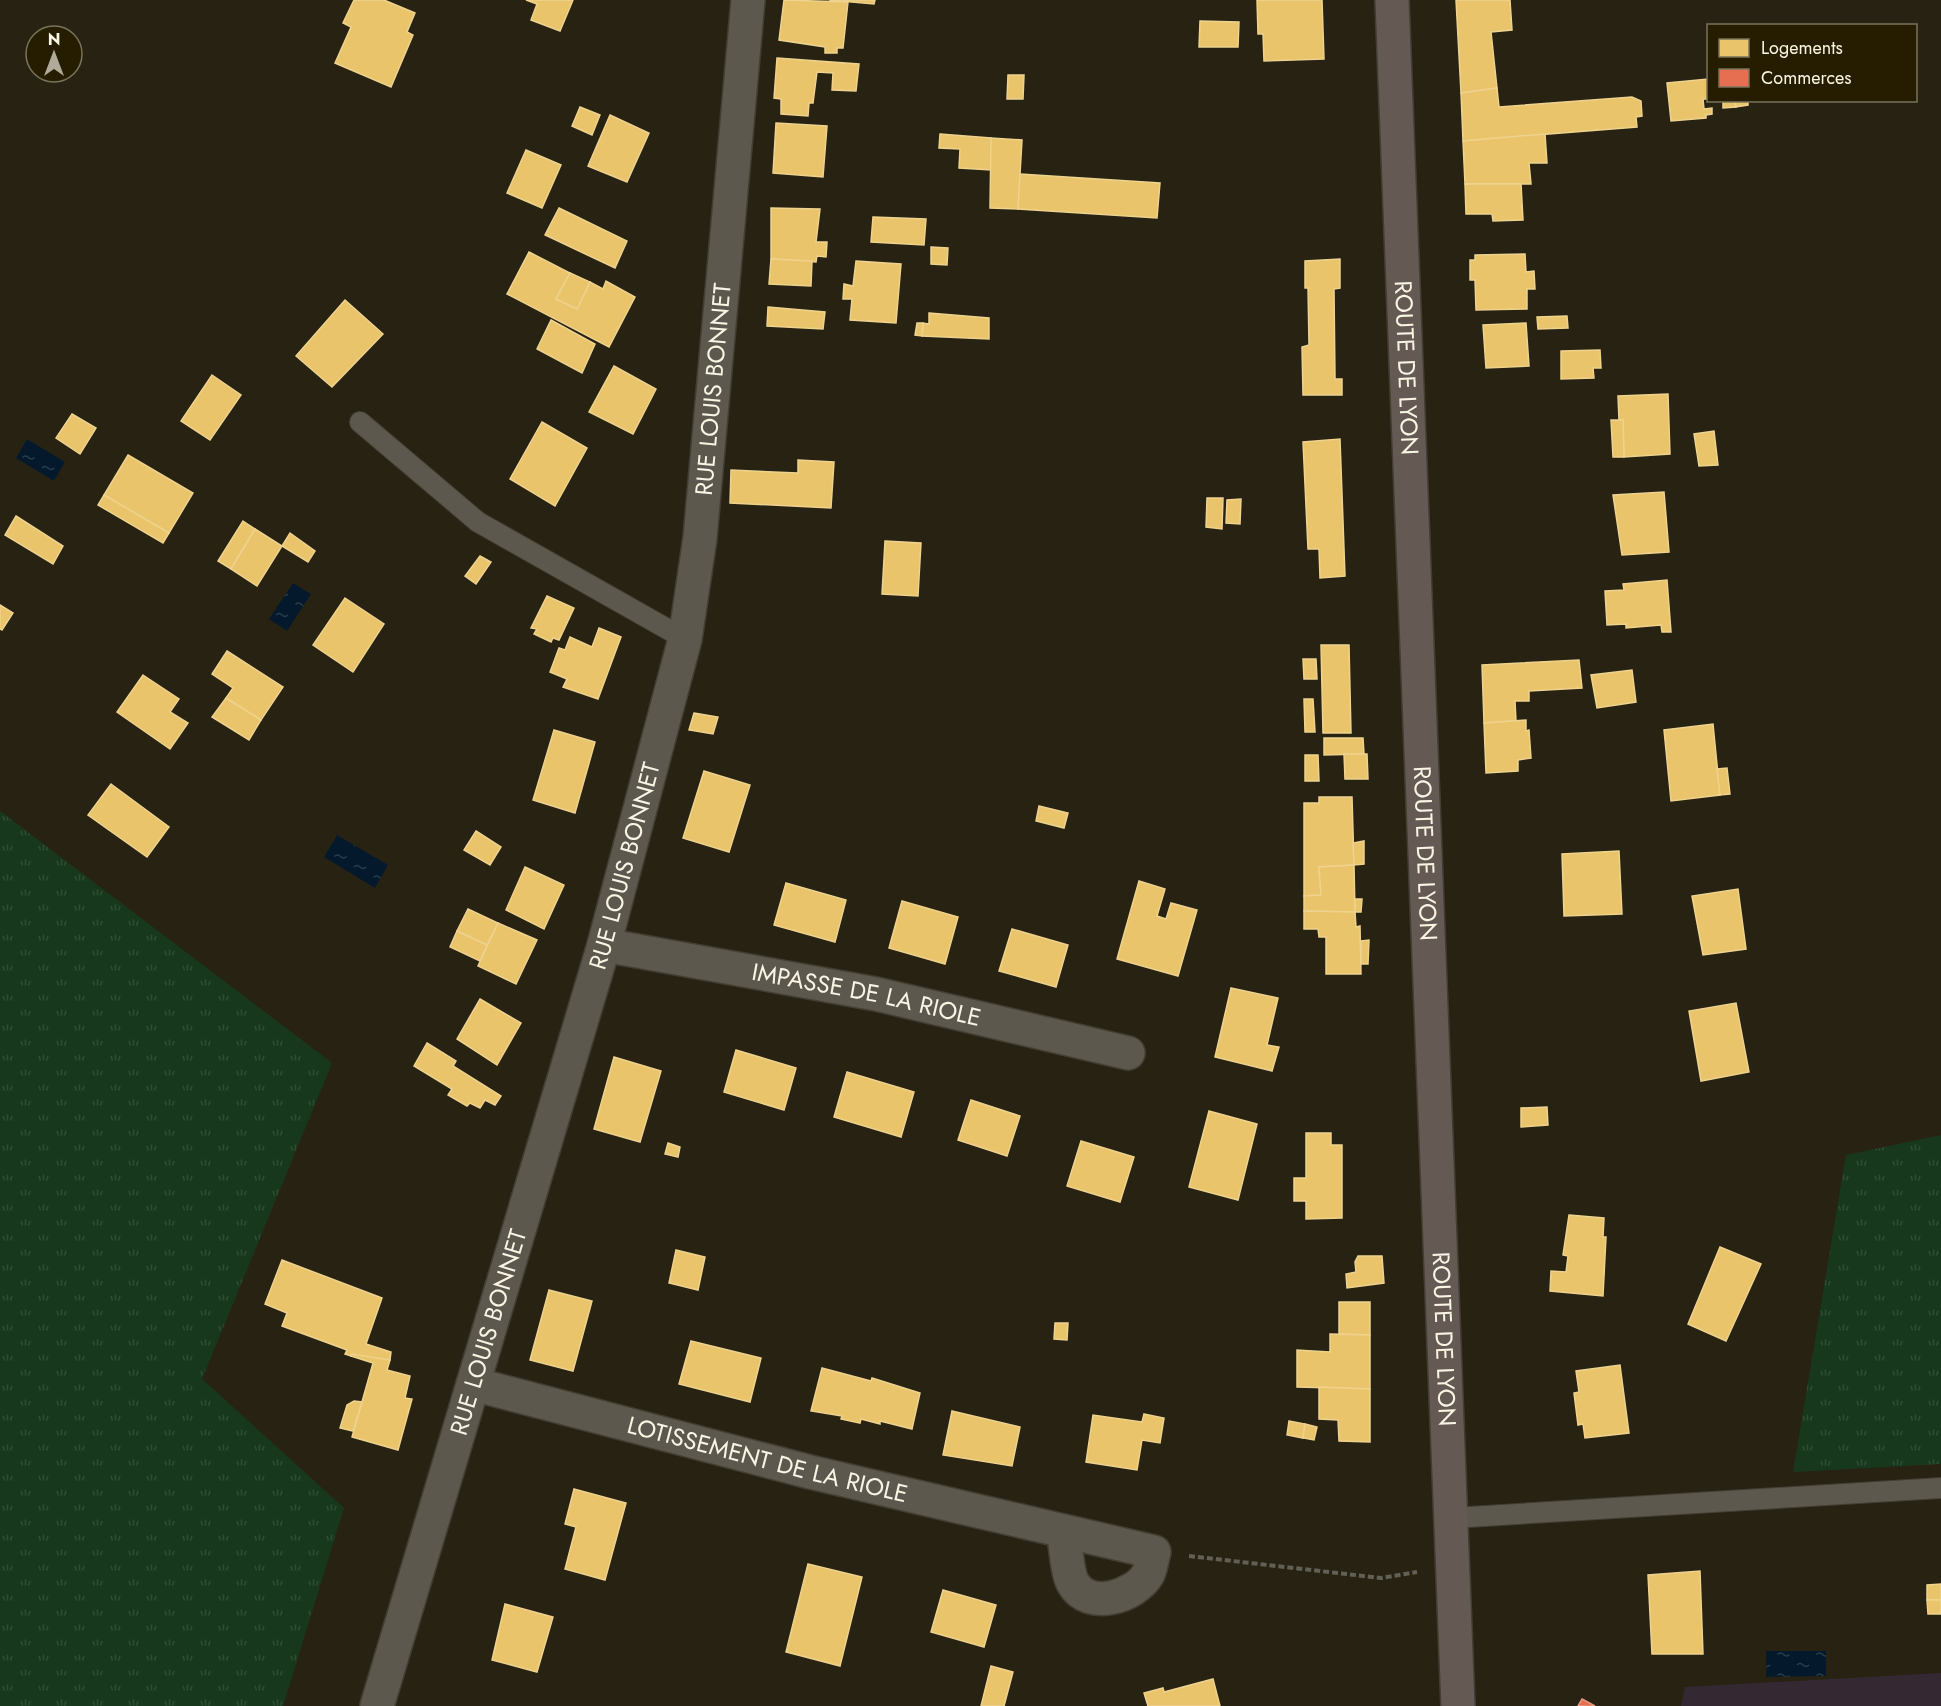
<svg xmlns="http://www.w3.org/2000/svg" width="1941" height="1706" font-family="Jost,sans-serif">
  <style>
    .industrial { fill: #342933 }
    .grass { fill: url(#grass-tufts) }
    .water { fill: url(#water-ripples) }
    .homes { fill: #e9c46a; stroke: #eed28e; stroke-width: 1.5 }
    .shops { fill: #e76f51; stroke: #ec977d; stroke-width: 1.5 }
    .lines { fill: none; stroke-linecap: round; stroke-linejoin: round }
    .service-casing { stroke: #423e33; stroke-width: 22 }
    .minor-casing { stroke: #423e33; stroke-width: 36 }
    .tertiary-casing { stroke: #423e33; stroke-width: 36 }
    .primary-casing { stroke: #423e33; stroke-width: 36 }
    .path { stroke: #626055; stroke-width: 4; stroke-dasharray: 6 3; stroke-linecap: butt }
    .service { stroke: #5c584d; stroke-width: 20 }
    .minor { stroke: #5c584d; stroke-width: 33 }
    .tertiary { stroke: #5c584d; stroke-width: 33 }
    .primary { stroke: #645a53; stroke-width: 33 }
    .labels { text-anchor: middle; stroke-width: 6; stroke-linejoin: round; paint-order: stroke }
    .street-label { font-size: 24px; fill: #f9f4e3; stroke: #261d01 }
  </style>
  <defs>
    <pattern id="grass-tufts" width="24" height="20" patternUnits="userSpaceOnUse" patternTransform="scale(1.5)"><rect width="24" height="20" fill="#18381e"/><path d="M3 7l-1-3M5 7V3M7 7l1-3M15 17l-1-3M17 17v-4M19 17l1-3" fill="none" stroke="#2f4c34"/></pattern>
    <pattern id="water-ripples" width="26" height="14" patternUnits="userSpaceOnUse" patternTransform="scale(1.5)"><rect width="26" height="14" fill="#041a2c"/><path d="M2 4q2-2 4 0t4 0M15 11q2-2 4 0t4 0" fill="none" stroke="#293c4a"/></pattern>
  </defs>
  <rect width="100%" height="100%" fill="#272212"/>
  <!-- industrial -->
  <path class="industrial" d="M 1941,1673 L 1941,1706 L 1681,1706 L 1685,1687 Z"/>
  <!-- grass -->
  <g class="grass">
    <path d="M 0,811 L 332,1063 L 202,1379 L 344,1508 L 283,1706 L 0,1706 Z"/>
    <path d="M 1941,1135 L 1941,1464 L 1793,1472 L 1846,1155 Z"/>
  </g>
  <!-- water -->
  <g class="water">
    <path d="M 27,439 L 65,462 L 54,481 L 16,458 Z"/>
    <path d="M 293,583 L 311,594 L 287,631 L 269,619 Z"/>
    <path d="M 337,835 L 388,865 L 375,888 L 324,857 Z"/>
    <path d="M 1766,1651 L 1826,1651 L 1826,1676 L 1766,1677 Z"/>
  </g>
  <!-- homes -->
  <g class="homes">
    <path d="M 354,0 L 384,0 L 415,13 L 407,32 L 413,35 L 391,87 L 335,63 L 351,27 L 343,23 Z"/>
    <path d="M 526,0 L 573,0 L 560,31 L 531,20 L 537,4 Z"/>
    <path d="M 784,0 L 848,2 L 843,48 L 837,48 L 837,53 L 825,53 L 825,47 L 779,40 Z"/>
    <path d="M 829,0 L 875,0 L 874,4 Z"/>
    <path d="M 1257,0 L 1322,0 L 1324,59 L 1264,61 L 1263,34 L 1258,34 Z"/>
    <path d="M 1456,0 L 1510,0 L 1512,30 L 1491,32 L 1497,88 L 1461,93 Z"/>
    <path d="M 1200,21 L 1239,22 L 1238,47 L 1199,47 Z"/>
    <path d="M 777,58 L 859,64 L 856,91 L 832,90 L 833,73 L 817,72 L 813,103 L 809,103 L 808,116 L 781,114 L 781,99 L 774,98 Z"/>
    <path d="M 1008,75 L 1024,75 L 1023,99 L 1007,99 Z"/>
    <path d="M 1708,79 L 1708,99 L 1703,99 L 1704,109 L 1712,108 L 1712,114 L 1706,115 L 1706,118 L 1671,121 L 1667,83 Z"/>
    <path d="M 1497,88 L 1499,107 L 1632,97 L 1641,101 L 1642,116 L 1636,117 L 1637,127 L 1463,141 L 1461,93 Z"/>
    <path d="M 1723,100 L 1735,100 L 1736,107 L 1723,108 Z"/>
    <path d="M 1735,100 L 1748,100 L 1748,105 L 1736,107 Z"/>
    <path d="M 580,107 L 600,115 L 592,135 L 572,126 Z"/>
    <path d="M 610,115 L 649,133 L 627,182 L 588,166 Z"/>
    <path d="M 776,123 L 827,126 L 823,177 L 773,173 Z"/>
    <path d="M 940,134 L 991,138 L 991,170 L 959,168 L 960,149 L 939,148 Z"/>
    <path d="M 1545,134 L 1547,163 L 1529,163 L 1531,184 L 1465,184 L 1463,141 Z"/>
    <path d="M 991,138 L 1022,140 L 1018,209 L 990,208 Z"/>
    <path d="M 526,150 L 561,165 L 542,208 L 507,193 Z"/>
    <path d="M 1020,174 L 1160,183 L 1157,218 L 1018,209 Z"/>
    <path d="M 1465,184 L 1521,184 L 1523,220 L 1493,221 L 1492,214 L 1466,214 Z"/>
    <path d="M 559,208 L 627,241 L 615,268 L 545,235 Z"/>
    <path d="M 771,208 L 820,209 L 816,242 L 827,242 L 826,257 L 817,256 L 816,262 L 771,259 Z"/>
    <path d="M 873,217 L 926,219 L 924,245 L 871,242 Z"/>
    <path d="M 931,247 L 948,248 L 947,265 L 931,264 Z"/>
    <path d="M 529,252 L 570,273 L 556,299 L 577,309 L 590,282 L 603,289 L 606,281 L 635,297 L 609,347 L 507,294 Z"/>
    <path d="M 1525,254 L 1526,272 L 1534,271 L 1535,289 L 1527,289 L 1527,309 L 1476,310 L 1475,280 L 1470,280 L 1470,260 L 1475,260 L 1475,255 Z"/>
    <path d="M 771,259 L 812,261 L 811,286 L 769,284 Z"/>
    <path d="M 1340,259 L 1340,288 L 1334,289 L 1335,379 L 1342,379 L 1342,395 L 1303,395 L 1302,347 L 1309,345 L 1308,288 L 1305,288 L 1305,261 Z"/>
    <path d="M 856,261 L 901,264 L 896,323 L 850,320 L 852,299 L 843,299 L 844,284 L 853,286 Z"/>
    <path d="M 570,273 L 590,282 L 577,309 L 556,299 Z"/>
    <path d="M 345,300 L 383,334 L 332,387 L 296,356 Z"/>
    <path d="M 768,307 L 825,312 L 823,329 L 767,326 Z"/>
    <path d="M 929,313 L 989,318 L 989,339 L 922,336 L 923,323 L 929,324 Z"/>
    <path d="M 1567,316 L 1568,328 L 1538,329 L 1537,317 Z"/>
    <path d="M 551,320 L 595,344 L 582,373 L 537,349 Z"/>
    <path d="M 917,323 L 923,323 L 922,336 L 915,335 Z"/>
    <path d="M 1526,323 L 1529,366 L 1486,368 L 1483,325 Z"/>
    <path d="M 1600,350 L 1601,368 L 1593,368 L 1594,378 L 1561,379 L 1561,351 Z"/>
    <path d="M 614,366 L 656,389 L 633,434 L 589,412 Z"/>
    <path d="M 212,375 L 241,395 L 210,440 L 181,421 Z"/>
    <path d="M 1668,394 L 1670,454 L 1624,457 L 1623,420 L 1619,420 L 1618,396 Z"/>
    <path d="M 72,414 L 96,428 L 80,454 L 56,438 Z"/>
    <path d="M 1611,420 L 1623,420 L 1624,457 L 1613,457 Z"/>
    <path d="M 542,422 L 587,448 L 555,506 L 510,479 Z"/>
    <path d="M 1714,431 L 1718,465 L 1699,466 L 1694,434 Z"/>
    <path d="M 1340,439 L 1345,576 L 1320,578 L 1319,549 L 1308,549 L 1303,442 Z"/>
    <path d="M 128,455 L 193,493 L 169,533 L 104,495 Z"/>
    <path d="M 798,460 L 834,462 L 831,508 L 730,503 L 731,470 L 798,473 Z"/>
    <path d="M 1664,492 L 1669,552 L 1622,555 L 1613,495 Z"/>
    <path d="M 104,495 L 169,533 L 163,543 L 98,505 Z"/>
    <path d="M 1207,498 L 1223,498 L 1222,529 L 1206,527 Z"/>
    <path d="M 1241,499 L 1240,524 L 1226,523 L 1227,500 Z"/>
    <path d="M 16,516 L 63,546 L 53,564 L 5,535 Z"/>
    <path d="M 243,521 L 255,529 L 231,569 L 218,561 Z"/>
    <path d="M 255,529 L 282,546 L 257,586 L 231,569 Z"/>
    <path d="M 290,533 L 315,551 L 308,562 L 282,546 Z"/>
    <path d="M 885,541 L 921,543 L 918,596 L 882,594 Z"/>
    <path d="M 480,556 L 491,562 L 476,584 L 465,576 Z"/>
    <path d="M 1667,580 L 1671,632 L 1662,632 L 1661,625 L 1626,628 L 1626,624 L 1607,625 L 1605,591 L 1624,590 L 1623,584 Z"/>
    <path d="M 547,596 L 574,608 L 559,640 L 553,638 L 551,642 L 534,634 L 537,629 L 531,628 Z"/>
    <path d="M 345,598 L 384,624 L 353,672 L 313,645 Z"/>
    <path d="M 0,605 L 13,613 L 2,630 L 0,629 Z"/>
    <path d="M 599,628 L 621,637 L 598,699 L 563,687 L 567,679 L 550,672 L 559,648 L 565,650 L 570,637 L 592,647 Z"/>
    <path d="M 1321,645 L 1349,645 L 1351,733 L 1323,733 Z"/>
    <path d="M 227,651 L 283,687 L 261,720 L 226,698 L 233,688 L 212,674 Z"/>
    <path d="M 1303,659 L 1316,659 L 1317,679 L 1304,679 Z"/>
    <path d="M 1579,660 L 1582,688 L 1529,691 L 1529,701 L 1515,701 L 1516,721 L 1484,723 L 1482,665 Z"/>
    <path d="M 1632,670 L 1636,702 L 1597,708 L 1591,675 Z"/>
    <path d="M 143,675 L 179,699 L 170,712 L 188,723 L 170,749 L 117,712 Z"/>
    <path d="M 226,698 L 261,720 L 249,740 L 212,717 Z"/>
    <path d="M 1304,699 L 1313,699 L 1315,732 L 1305,732 Z"/>
    <path d="M 694,713 L 718,717 L 713,734 L 689,730 Z"/>
    <path d="M 1526,720 L 1526,731 L 1529,730 L 1531,758 L 1518,760 L 1518,771 L 1486,773 L 1484,723 Z"/>
    <path d="M 1713,724 L 1720,795 L 1671,801 L 1664,730 Z"/>
    <path d="M 554,730 L 595,742 L 575,813 L 533,800 Z"/>
    <path d="M 1324,738 L 1363,738 L 1364,754 L 1324,755 Z"/>
    <path d="M 1344,754 L 1367,754 L 1368,779 L 1345,779 Z"/>
    <path d="M 1305,755 L 1318,755 L 1319,781 L 1305,781 Z"/>
    <path d="M 1727,768 L 1730,794 L 1720,795 L 1717,769 Z"/>
    <path d="M 704,771 L 750,785 L 729,852 L 683,838 Z"/>
    <path d="M 111,784 L 169,827 L 147,857 L 88,815 Z"/>
    <path d="M 1319,797 L 1352,797 L 1354,865 L 1319,867 L 1321,895 L 1304,896 L 1304,803 L 1319,803 Z"/>
    <path d="M 1039,806 L 1068,813 L 1064,828 L 1036,821 Z"/>
    <path d="M 476,831 L 501,847 L 490,865 L 464,850 Z"/>
    <path d="M 1364,841 L 1364,864 L 1354,865 L 1353,843 Z"/>
    <path d="M 1619,851 L 1622,914 L 1564,916 L 1562,854 Z"/>
    <path d="M 1354,865 L 1355,912 L 1304,911 L 1304,896 L 1321,895 L 1319,867 Z"/>
    <path d="M 525,867 L 564,885 L 544,929 L 506,910 Z"/>
    <path d="M 1139,881 L 1165,889 L 1157,916 L 1166,919 L 1171,903 L 1197,910 L 1178,976 L 1117,959 Z"/>
    <path d="M 786,883 L 846,900 L 835,942 L 774,925 Z"/>
    <path d="M 1738,889 L 1746,949 L 1703,955 L 1692,896 Z"/>
    <path d="M 1355,899 L 1362,899 L 1361,912 L 1355,912 Z"/>
    <path d="M 902,901 L 958,917 L 945,964 L 889,948 Z"/>
    <path d="M 468,909 L 498,923 L 487,945 L 457,931 Z"/>
    <path d="M 1304,911 L 1355,912 L 1356,927 L 1360,926 L 1361,974 L 1326,974 L 1326,937 L 1319,937 L 1318,929 L 1304,929 Z"/>
    <path d="M 498,923 L 537,940 L 516,984 L 478,966 Z"/>
    <path d="M 1012,929 L 1068,945 L 1056,987 L 999,971 Z"/>
    <path d="M 457,931 L 487,945 L 480,961 L 450,947 Z"/>
    <path d="M 1369,940 L 1368,964 L 1361,964 L 1361,941 Z"/>
    <path d="M 1231,988 L 1278,998 L 1267,1045 L 1279,1047 L 1272,1071 L 1215,1057 Z"/>
    <path d="M 480,999 L 521,1023 L 497,1065 L 457,1039 Z"/>
    <path d="M 1736,1003 L 1749,1072 L 1701,1081 L 1689,1011 Z"/>
    <path d="M 427,1043 L 456,1061 L 453,1066 L 501,1096 L 495,1105 L 485,1100 L 480,1108 L 470,1103 L 467,1106 L 448,1095 L 452,1089 L 414,1066 Z"/>
    <path d="M 736,1050 L 796,1068 L 784,1110 L 724,1092 Z"/>
    <path d="M 614,1057 L 661,1071 L 640,1142 L 594,1129 Z"/>
    <path d="M 847,1072 L 914,1092 L 901,1137 L 834,1117 Z"/>
    <path d="M 971,1100 L 1020,1116 L 1007,1156 L 958,1140 Z"/>
    <path d="M 1547,1107 L 1548,1125 L 1521,1127 L 1521,1108 Z"/>
    <path d="M 1209,1111 L 1257,1124 L 1238,1200 L 1189,1187 Z"/>
    <path d="M 1306,1133 L 1331,1133 L 1331,1145 L 1342,1145 L 1342,1218 L 1306,1219 L 1306,1201 L 1294,1201 L 1294,1178 L 1306,1178 Z"/>
    <path d="M 1081,1141 L 1134,1157 L 1120,1202 L 1067,1186 Z"/>
    <path d="M 668,1143 L 680,1147 L 678,1157 L 665,1154 Z"/>
    <path d="M 1569,1215 L 1604,1218 L 1603,1237 L 1606,1237 L 1603,1296 L 1550,1291 L 1551,1271 L 1566,1272 L 1568,1256 L 1563,1255 Z"/>
    <path d="M 1720,1247 L 1761,1264 L 1726,1341 L 1688,1324 Z"/>
    <path d="M 676,1250 L 705,1257 L 698,1290 L 669,1283 Z"/>
    <path d="M 1358,1256 L 1382,1256 L 1384,1283 L 1347,1288 L 1346,1274 L 1356,1272 L 1355,1262 Z"/>
    <path d="M 282,1260 L 382,1298 L 366,1344 L 391,1352 L 390,1360 L 351,1356 L 345,1354 L 347,1350 L 282,1326 L 287,1313 L 265,1304 Z"/>
    <path d="M 549,1290 L 592,1301 L 573,1371 L 530,1360 Z"/>
    <path d="M 1339,1302 L 1370,1302 L 1370,1335 L 1339,1334 Z"/>
    <path d="M 1055,1323 L 1068,1323 L 1067,1340 L 1054,1339 Z"/>
    <path d="M 1330,1334 L 1370,1335 L 1370,1389 L 1297,1387 L 1297,1350 L 1330,1352 Z"/>
    <path d="M 691,1341 L 761,1358 L 750,1402 L 679,1384 Z"/>
    <path d="M 352,1354 L 390,1360 L 387,1370 L 410,1376 L 405,1398 L 412,1399 L 398,1450 L 352,1437 L 373,1363 L 351,1356 Z"/>
    <path d="M 1620,1365 L 1629,1433 L 1585,1438 L 1583,1424 L 1578,1425 L 1574,1393 L 1579,1392 L 1576,1371 Z"/>
    <path d="M 822,1368 L 871,1381 L 872,1378 L 920,1393 L 912,1429 L 880,1421 L 880,1424 L 861,1419 L 860,1423 L 841,1419 L 842,1416 L 811,1411 Z"/>
    <path d="M 1319,1387 L 1370,1389 L 1370,1442 L 1339,1441 L 1338,1420 L 1319,1419 Z"/>
    <path d="M 354,1401 L 362,1402 L 353,1431 L 340,1428 L 347,1405 Z"/>
    <path d="M 952,1411 L 1020,1427 L 1012,1466 L 943,1455 Z"/>
    <path d="M 1144,1414 L 1164,1418 L 1160,1443 L 1142,1440 L 1137,1470 L 1086,1462 L 1093,1415 L 1142,1422 Z"/>
    <path d="M 1289,1421 L 1305,1424 L 1303,1438 L 1287,1435 Z"/>
    <path d="M 1305,1424 L 1317,1427 L 1314,1440 L 1303,1438 Z"/>
    <path d="M 574,1489 L 626,1503 L 605,1580 L 565,1569 L 576,1527 L 565,1524 Z"/>
    <path d="M 808,1564 L 862,1577 L 840,1666 L 786,1652 Z"/>
    <path d="M 1700,1571 L 1703,1654 L 1652,1654 L 1648,1575 Z"/>
    <path d="M 1941,1584 L 1941,1600 L 1927,1600 L 1927,1585 Z"/>
    <path d="M 943,1590 L 996,1605 L 984,1647 L 931,1632 Z"/>
    <path d="M 1927,1600 L 1941,1600 L 1941,1614 L 1928,1614 Z"/>
    <path d="M 505,1604 L 553,1617 L 537,1672 L 492,1660 Z"/>
    <path d="M 991,1666 L 1013,1672 L 1004,1706 L 981,1706 Z"/>
    <path d="M 1213,1679 L 1220,1706 L 1148,1706 L 1144,1693 L 1163,1688 L 1164,1692 Z"/>
  </g>
  <!-- shops -->
  <path class="shops" d="M 1582,1699 L 1595,1706 L 1578,1706 Z"/>
  <g class="lines">
    <defs>
      <g id="service">
        <path d="M 360,422 L 478,522 L 685,639"/>
        <path d="M 1452,1518 L 1941,1488"/>
      </g>
      <g id="minor">
        <path id="s1" d="M 604,945 L 876,994 L 1128,1053"/>
        <path id="s2" d="M 473,1384 L 810,1472 L 1154,1552 C 1152,1558 1151,1568 1148,1574 C 1135,1597 1088,1611 1073,1583 C 1067,1573 1066,1545 1063,1532"/>
      </g>
      <g id="tertiary">
        <path id="s3" d="M 377,1706 L 604,945 L 685,639 L 700,538 L 748,0"/>
      </g>
      <g id="primary">
        <path id="s4" d="M 1392,0 L 1458,1706"/>
      </g>
    </defs>
    <!-- service casing -->
    <use href="#service" class="service-casing"/>
    <!-- minor casing -->
    <use href="#minor" class="minor-casing"/>
    <!-- tertiary casing -->
    <use href="#tertiary" class="tertiary-casing"/>
    <!-- primary casing -->
    <use href="#primary" class="primary-casing"/>
    <!-- path -->
    <path class="path" d="M 1189,1556 L 1381,1578 L 1417,1572"/>
    <!-- service -->
    <use href="#service" class="service"/>
    <!-- minor -->
    <use href="#minor" class="minor"/>
    <!-- tertiary -->
    <use href="#tertiary" class="tertiary"/>
    <!-- primary -->
    <use href="#primary" class="primary"/>
  </g>
  <g class="labels">
    <!-- street labels -->
    <g class="street-label">
      <text dy="8" stroke="none"><textPath href="#s4" startOffset="368">ROUTE DE LYON</textPath></text>
      <text dy="8" stroke="none"><textPath href="#s3" startOffset="1362">RUE LOUIS BONNET</textPath></text>
      <text dy="8" stroke="none"><textPath href="#s4" startOffset="854">ROUTE DE LYON</textPath></text>
      <text dy="8" stroke="none"><textPath href="#s3" startOffset="876">RUE LOUIS BONNET</textPath></text>
      <text dy="8" stroke="none"><textPath href="#s1" startOffset="267">IMPASSE DE LA RIOLE</textPath></text>
      <text dy="8" stroke="none"><textPath href="#s3" startOffset="390">RUE LOUIS BONNET</textPath></text>
      <text dy="8" stroke="none"><textPath href="#s4" startOffset="1340">ROUTE DE LYON</textPath></text>
      <text dy="8" stroke="none"><textPath href="#s2" startOffset="304">LOTISSEMENT DE LA RIOLE</textPath></text>
    </g>
  </g>
  <!-- legend -->
  <rect x="1707" y="24" width="210" height="78" fill="#261d01" stroke="#7a735b" stroke-width="1.5"/>
  <rect x="1719" y="39" width="30" height="18" fill="#e9c46a" stroke="#7a735b" stroke-width="1.5"/>
  <text x="1761" y="54" font-size="18" fill="#f9f4e3">Logements</text>
  <rect x="1719" y="69" width="30" height="18" fill="#e76f51" stroke="#7a735b" stroke-width="1.5"/>
  <text x="1761" y="84" font-size="18" fill="#f9f4e3">Commerces</text>
  <!-- north arrow -->
  <g transform="translate(54 54)"><circle r="28" fill="#261d01" stroke="#7a735b" stroke-width="1.5"/>
  <path d="M0-4.5L10 22L0 15L-10 22Z" fill="#b0aa9a"/>
  <text y="-9" font-size="16" font-weight="bold" text-anchor="middle" fill="#f9f4e3">N</text>
  </g>
</svg>
